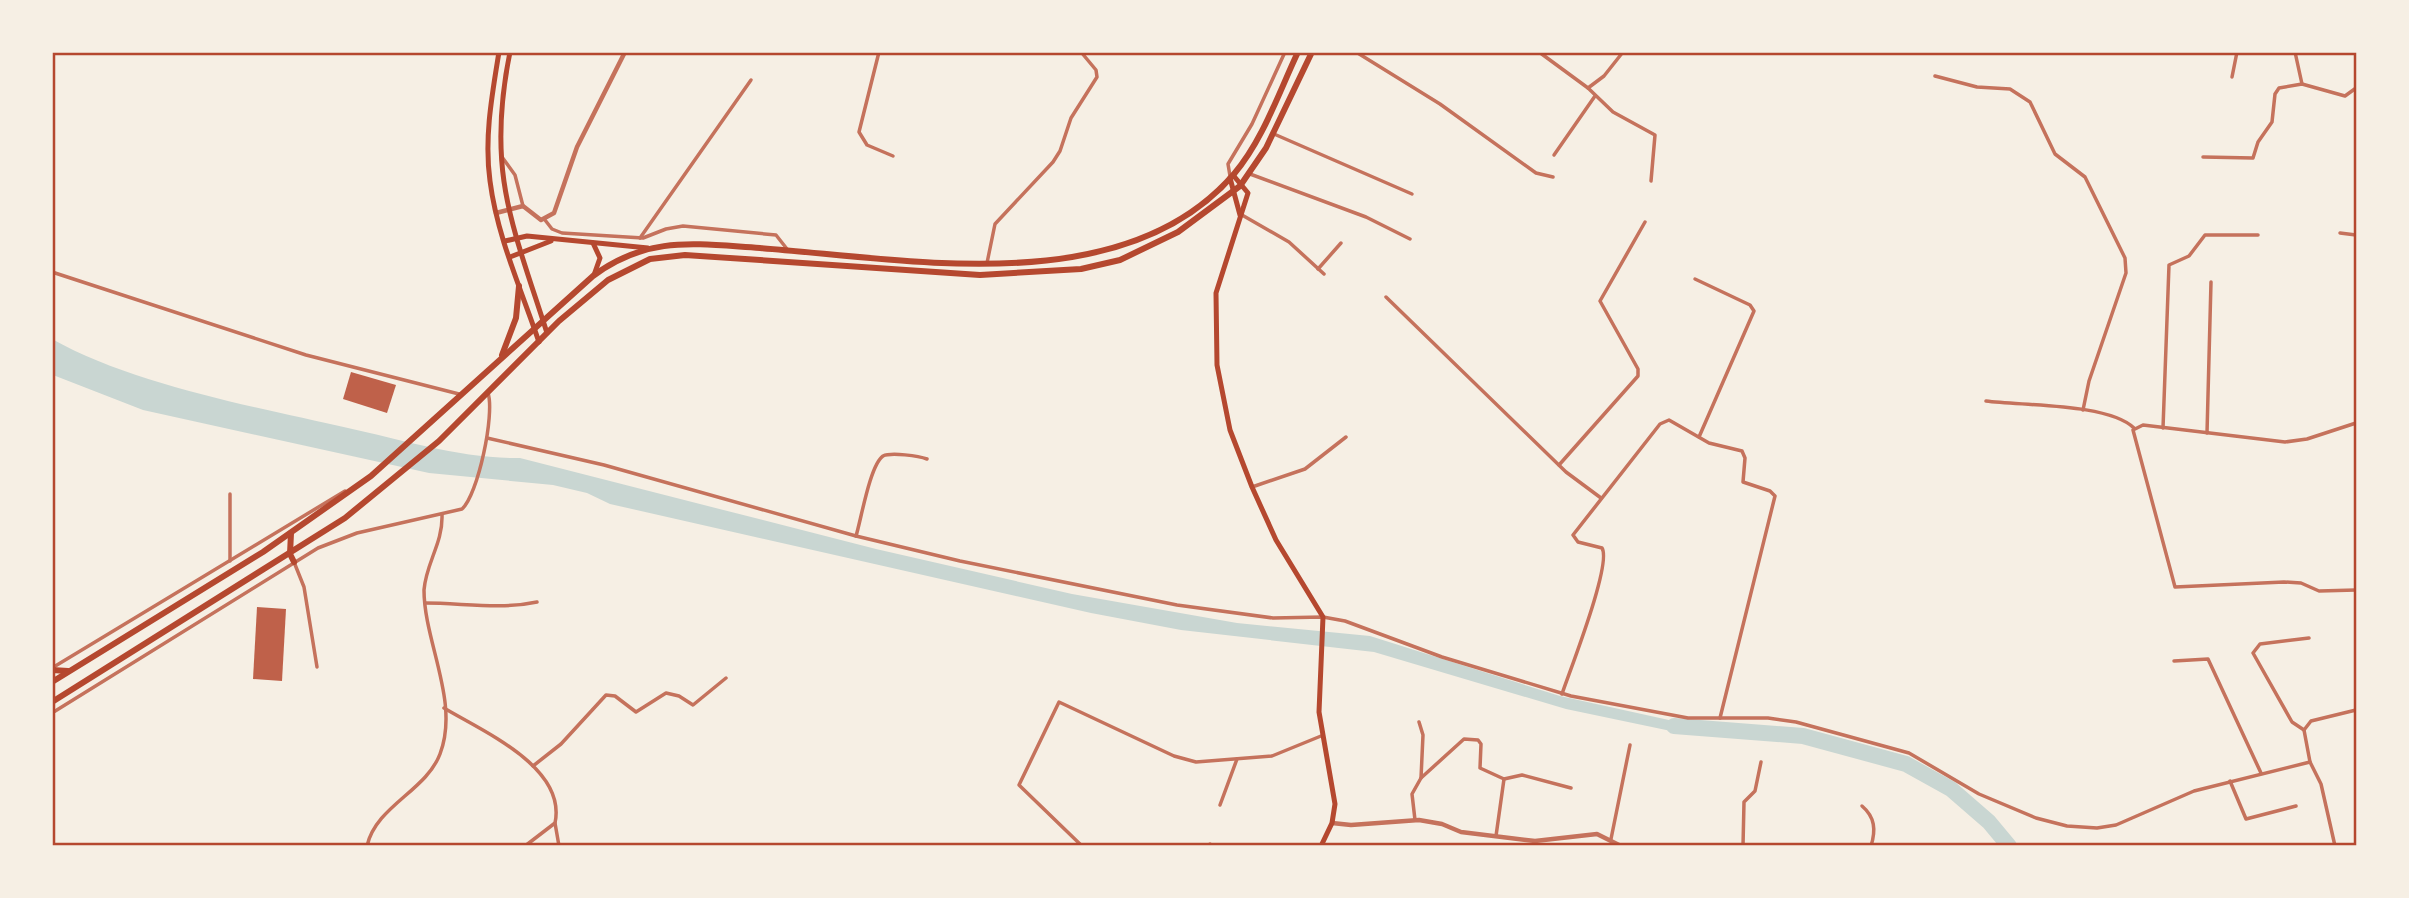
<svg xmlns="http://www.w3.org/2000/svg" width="2409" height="898" font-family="Manrope,sans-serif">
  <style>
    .water { fill: #c9d6d2 }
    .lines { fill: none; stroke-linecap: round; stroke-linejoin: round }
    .river { stroke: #c9d6d2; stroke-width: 16 }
    .building { fill: #bf614a }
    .minor { stroke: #c5725c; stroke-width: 3.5 }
    .tertiary { stroke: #c5725c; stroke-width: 4.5 }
    .secondary { stroke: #b5482f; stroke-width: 5 }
    .primary { stroke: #b5482f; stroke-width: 6 }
    .neatline { fill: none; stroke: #b5482f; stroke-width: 2.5 }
  </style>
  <rect width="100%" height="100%" fill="#f6efe4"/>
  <!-- water -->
  <path class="water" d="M 52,339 C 134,385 256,407 348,428 C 403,440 463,459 520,458 L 876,549 L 1072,594 L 1237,623 L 1370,636 L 1560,696 L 1687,724 L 1694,730 L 1690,735 L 1566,709 L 1374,652 L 1181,630 L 1091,613 L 610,504 L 587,493 L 553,485 L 429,473 L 143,410 L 53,375 Z"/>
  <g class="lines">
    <!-- river -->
    <path class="river" d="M 1674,726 L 1803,736 L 1906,764 L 1951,789 L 1989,822 L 2009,846"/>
  </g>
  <!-- building -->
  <g class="building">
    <path d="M 351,372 L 396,385 L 387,413 L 343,399 Z"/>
    <path d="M 257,607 L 286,609 L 282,681 L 253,679 Z"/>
  </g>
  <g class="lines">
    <!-- minor -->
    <g class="minor">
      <path d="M 879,52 L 859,132 L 867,145 L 893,156"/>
      <path d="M 1356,52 L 1440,104 L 1536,173 L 1553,177"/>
      <path d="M 1539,52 L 1588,88 L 1604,76 L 1623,52"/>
      <path d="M 2295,52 L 2302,84"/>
      <path d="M 1935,76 L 1977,87 L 2010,89 L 2030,102 L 2055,154 L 2085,177 L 2125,258 L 2126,273 L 2089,381 L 2083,410"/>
      <path d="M 2232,77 L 2237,52"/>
      <path d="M 1588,88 L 1613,112 L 1655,135 L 1651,181"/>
      <path d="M 1274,134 L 1412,194"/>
      <path d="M 1554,155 L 1595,96"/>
      <path d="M 502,157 L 515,175 L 523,206"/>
      <path d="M 2203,157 L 2253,158 L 2258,142 L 2272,122 L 2275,94 L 2279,88 L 2302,84 L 2345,96 L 2356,88"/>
      <path d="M 1250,174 L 1366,217 L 1410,239"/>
      <path d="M 1230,176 L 1228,164 L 1252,124 L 1285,52"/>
      <path d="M 1242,215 L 1289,242 L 1324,274"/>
      <path d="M 545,220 L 552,229 L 562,233 L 643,238 L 666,229 L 683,226 L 776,235 L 787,249"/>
      <path d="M 2340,233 L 2356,235"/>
      <path d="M 640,238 L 751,80"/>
      <path d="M 987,263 L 995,224 L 1053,162 L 1060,151 L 1071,118 L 1097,77 L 1096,70 L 1081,52"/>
      <path d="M 1318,269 L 1341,243"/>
      <path d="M 52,272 L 306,355 L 459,394"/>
      <path d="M 1695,279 L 1750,305 L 1754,311 L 1699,437"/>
      <path d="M 1386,297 L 1566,472 L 1601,498"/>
      <path d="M 1986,401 C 2023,406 2108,403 2134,428"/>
      <path d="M 2356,423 L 2307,439 L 2285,442 L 2143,425 L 2133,430 L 2175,587 L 2284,582 L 2301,583 L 2319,591 L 2356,590"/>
      <path d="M 2163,428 L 2169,265 L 2189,256 L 2205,235 L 2258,235"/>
      <path d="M 2207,433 L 2211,282"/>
      <path d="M 487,438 L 604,465 L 856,536 L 960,561 L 1177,605 L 1273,618 L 1323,617 L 1345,621 L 1442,657 L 1571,696 L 1688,718 L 1768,718 L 1796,722 L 1909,753 L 1979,794 L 2036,818 L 2067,826 L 2097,828 L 2116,825 L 2194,791 L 2310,762"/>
      <path d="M 1559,465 L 1638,376 L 1638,369 L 1600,301 L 1645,222"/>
      <path d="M 1252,487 L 1305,469 L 1346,437"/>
      <path d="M 856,536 C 861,520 870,465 883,456 C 891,452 919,456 927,459"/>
      <path d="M 230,561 L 230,494"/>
      <path d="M 294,562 L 304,587 L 317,667"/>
      <path d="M 425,603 C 463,603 500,610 537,602"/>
      <path d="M 2174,661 L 2208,659 L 2261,773"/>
      <path d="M 52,668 L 345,491"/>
      <path d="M 1562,694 C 1570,670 1612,564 1602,548 L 1578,542 L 1573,535 L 1660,424 L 1669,420 L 1709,443 L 1742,451 L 1745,458 L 1743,482 L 1770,491 L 1775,496 L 1720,718"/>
      <path d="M 444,708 C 482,731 567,767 555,823 L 525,846"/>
      <path d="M 52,713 L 318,548 L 357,533 L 462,509 C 478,495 495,414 488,393"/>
      <path d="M 2304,730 L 2292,722 L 2253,653 L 2260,644 L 2309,638"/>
      <path d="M 533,766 L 561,744 L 606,695 L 615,696 L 636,712 L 666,693 L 679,696 L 693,705 L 726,678"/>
      <path d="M 1421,778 L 1464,739 L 1478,740 L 1481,744 L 1480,768 L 1504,779 L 1496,836"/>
      <path d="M 1504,779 L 1522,775 L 1571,788"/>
      <path d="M 2230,781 L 2246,819 L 2296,806"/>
      <path d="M 1220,805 L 1237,759"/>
      <path d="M 1862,806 C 1875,817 1876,830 1871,846"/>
      <path d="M 1415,820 L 1412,794 L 1421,778 L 1423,735 L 1419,722"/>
      <path d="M 555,823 L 559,846"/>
      <path d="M 1611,839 L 1630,745"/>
      <path d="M 367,846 C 376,806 426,791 440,754 C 460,702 424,642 424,590 C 426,563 443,543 442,515"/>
      <path d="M 1082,846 L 1019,785 L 1059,702 L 1174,756 L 1196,762 L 1272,756 L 1321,736"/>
      <path d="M 1208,846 L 1210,844"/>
      <path d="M 1743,846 L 1744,802 L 1755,791 L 1761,762"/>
      <path d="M 2335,846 L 2321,784 L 2310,762 L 2304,730 L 2311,721 L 2356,710"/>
    </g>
    <!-- tertiary -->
    <g class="tertiary">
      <path d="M 496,213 L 523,206 L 541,220 L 554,213 L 577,147 L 625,52"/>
      <path d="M 1332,823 L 1351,825 L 1419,820 L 1442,824 L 1461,832 L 1535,841 L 1597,834 L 1621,846"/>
    </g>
    <!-- secondary -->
    <g class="secondary">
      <path d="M 499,52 C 492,95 484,138 490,181 C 497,236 521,289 539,342"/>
      <path d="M 510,52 C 486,170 512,224 547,333"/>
      <path d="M 1233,175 L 1248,193 L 1216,293 L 1217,365 L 1230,430 L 1252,487 L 1276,540 L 1323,617 L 1319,712 L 1335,804 L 1332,823 L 1321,846"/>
      <path d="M 1230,178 L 1240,215"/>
      <path d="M 505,241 L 527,236 L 648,248"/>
      <path d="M 593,243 L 600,258 L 594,275"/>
      <path d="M 510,257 L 551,241"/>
    </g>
    <!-- primary -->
    <g class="primary">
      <path d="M 502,355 L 516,318 L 519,286"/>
      <path d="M 291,533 L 290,554 L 294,562"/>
      <path d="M 52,670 L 68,671"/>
      <path d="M 52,682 L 263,552 L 371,476 L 593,276 C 648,235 695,244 760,248 C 908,259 1124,302 1234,174 C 1263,140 1279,92 1298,52"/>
      <path d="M 52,702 L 345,518 L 439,441 L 559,321 L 608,280 L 650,259 L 685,255 L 980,275 L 1081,269 L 1120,260 L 1178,232 L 1240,186 L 1266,148 L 1312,52"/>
    </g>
  </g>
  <!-- border -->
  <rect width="2409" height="898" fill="none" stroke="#f6efe4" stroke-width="108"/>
  <rect x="54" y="54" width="2301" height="790" class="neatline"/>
</svg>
